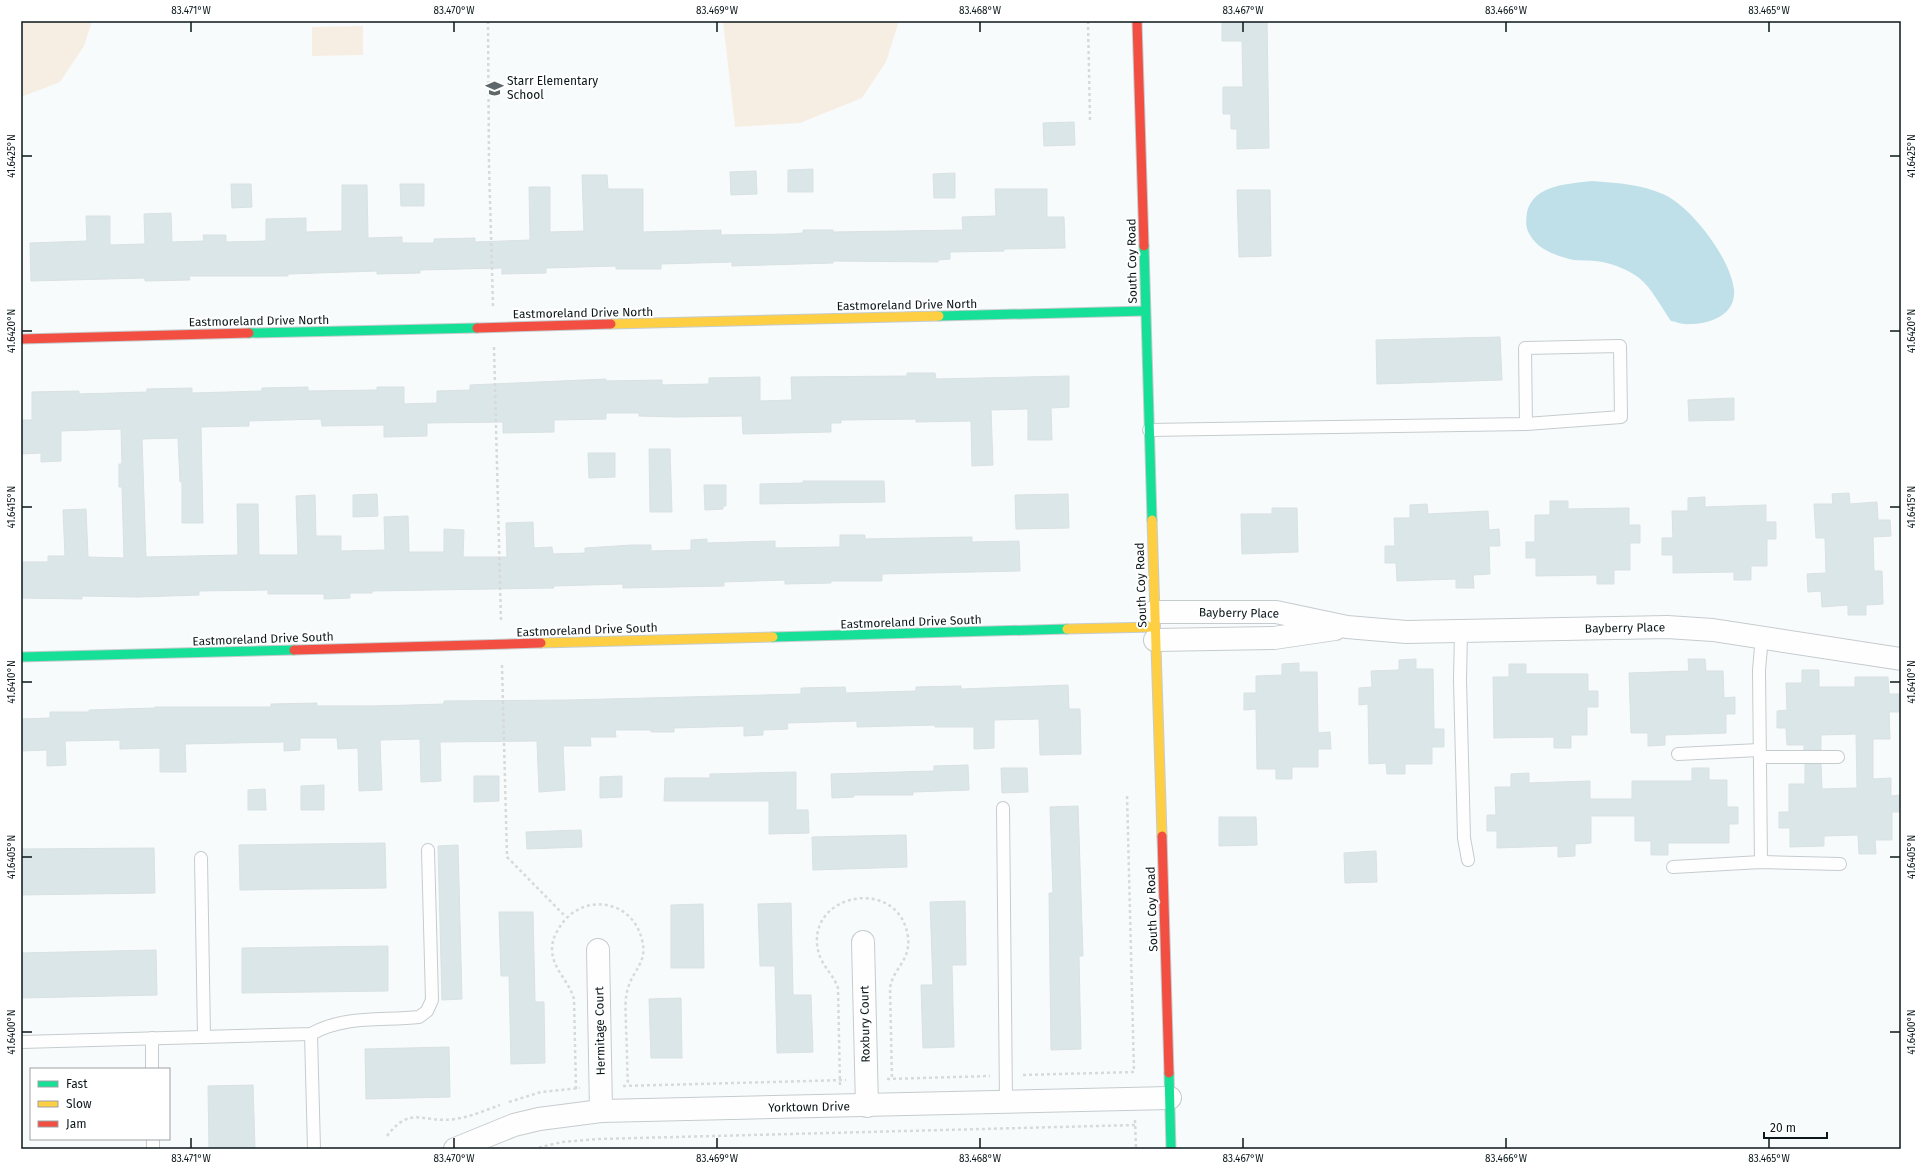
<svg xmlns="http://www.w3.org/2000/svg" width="1922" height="1170" font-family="'Fira Sans',sans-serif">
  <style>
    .green { fill: #f7eee3 }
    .water { fill: #bfe0e9 }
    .building { fill: #dbe6e9; stroke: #d9e1e3 }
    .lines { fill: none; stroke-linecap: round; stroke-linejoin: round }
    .lane-casing { stroke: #c5ccce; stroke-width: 14 }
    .street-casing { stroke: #c5ccce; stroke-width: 24 }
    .fast-casing { stroke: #c5ccce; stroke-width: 11 }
    .slow-casing { stroke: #c5ccce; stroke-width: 11 }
    .jam-casing { stroke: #c5ccce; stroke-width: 11 }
    .path { stroke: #d8d9d9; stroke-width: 2.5; stroke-dasharray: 3 3; stroke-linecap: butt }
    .lane { stroke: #fefeff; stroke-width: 12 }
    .street { stroke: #fefeff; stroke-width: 22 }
    .fast { stroke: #16e098; stroke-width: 9 }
    .slow { stroke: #ffcf43; stroke-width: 9 }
    .jam { stroke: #f24e42; stroke-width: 9 }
    .ticks { fill: none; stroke: #0b171a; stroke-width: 1.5 }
    .labels { text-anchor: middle; stroke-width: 4; stroke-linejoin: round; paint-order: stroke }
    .poi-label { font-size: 12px; fill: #0b171a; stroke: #fff; text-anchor: start }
    .street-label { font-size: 12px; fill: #0b171a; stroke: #fff }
    .neatline { fill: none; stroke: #0b171a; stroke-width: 1.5 }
    .ticks-label { font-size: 10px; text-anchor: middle; fill: #0b171a }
  </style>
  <rect width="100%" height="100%" fill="#f8fbfc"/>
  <!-- green -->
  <g class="green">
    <path d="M 21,21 L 92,21 L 84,46 L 60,82 L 21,97 Z"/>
    <path d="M 723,21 L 899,21 L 886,62 L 862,98 L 800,123 L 735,127 Z"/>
    <path d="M 363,26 L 363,55 L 312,56 L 312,27 Z"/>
  </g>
  <!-- water -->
  <path class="water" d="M 1592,181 C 1616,183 1640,184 1663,194 C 1691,206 1731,259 1734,290 C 1736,315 1710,324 1689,324 C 1683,325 1677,322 1671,321 C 1661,307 1652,288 1638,277 C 1628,270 1614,264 1602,262 C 1593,260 1583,261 1574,260 C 1559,257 1538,250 1530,235 C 1525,228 1526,220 1527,212 C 1534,184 1569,184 1592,181 Z"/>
  <!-- building -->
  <g class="building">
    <path d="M 1222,21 L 1267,21 L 1269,148 L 1237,149 L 1237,129 L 1231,129 L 1231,114 L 1223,114 L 1223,87 L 1243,87 L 1242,41 L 1222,41 Z"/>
    <path d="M 1074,122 L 1075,145 L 1044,146 L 1043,123 Z"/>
    <path d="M 813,169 L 813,192 L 788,192 L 788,170 Z"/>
    <path d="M 756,171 L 757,194 L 731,195 L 730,172 Z"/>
    <path d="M 955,173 L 955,198 L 934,198 L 933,174 Z"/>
    <path d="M 582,175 L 607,175 L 608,189 L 643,189 L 643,232 L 721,230 L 721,235 L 789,234 L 803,233 L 803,230 L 833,230 L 833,232 L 963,230 L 962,217 L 996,216 L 995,189 L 1047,189 L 1047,217 L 1064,217 L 1065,248 L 1004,249 L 1004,251 L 950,252 L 950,259 L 938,260 L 938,262 L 833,261 L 833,263 L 732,266 L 732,262 L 661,264 L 661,269 L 616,269 L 616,266 L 546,268 L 546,273 L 502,274 L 502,268 L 420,270 L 420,273 L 377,274 L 377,271 L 288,274 L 288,276 L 189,276 L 190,280 L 145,281 L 145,278 L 31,281 L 30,243 L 87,241 L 86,216 L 110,216 L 110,245 L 145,244 L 144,214 L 171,213 L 172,242 L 204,241 L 203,235 L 226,235 L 226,242 L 266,241 L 266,219 L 306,218 L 306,232 L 342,231 L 342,185 L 367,185 L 368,238 L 402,237 L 402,243 L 434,243 L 434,239 L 475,238 L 475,242 L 530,240 L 529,187 L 550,187 L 550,232 L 584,231 Z"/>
    <path d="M 231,184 L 251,184 L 252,207 L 232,208 Z"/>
    <path d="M 400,184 L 424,184 L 424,206 L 401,206 Z"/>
    <path d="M 1237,190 L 1270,190 L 1271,256 L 1239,257 Z"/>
    <path d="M 1500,337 L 1502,380 L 1377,384 L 1376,340 Z"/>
    <path d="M 907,373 L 935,373 L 936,379 L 1069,376 L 1069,407 L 1051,408 L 1052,440 L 1028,440 L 1028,409 L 991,410 L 993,465 L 972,466 L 971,421 L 916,422 L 916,419 L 841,420 L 841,423 L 831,423 L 831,432 L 743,434 L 742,416 L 677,417 L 639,416 L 639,413 L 606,413 L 606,419 L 554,420 L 554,432 L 503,433 L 503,422 L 427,423 L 427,436 L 384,437 L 384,425 L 322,426 L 321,419 L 249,421 L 249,426 L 201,427 L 203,523 L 182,523 L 182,482 L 180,482 L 178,438 L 142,439 L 146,557 L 238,555 L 237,504 L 258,504 L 259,555 L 298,555 L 296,496 L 315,495 L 316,536 L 341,536 L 341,551 L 385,550 L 384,517 L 408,516 L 409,552 L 444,552 L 444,529 L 464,530 L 463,557 L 507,557 L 506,523 L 533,522 L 534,548 L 552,547 L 553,554 L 585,553 L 585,548 L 633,545 L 651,545 L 651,551 L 691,550 L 691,540 L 707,539 L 707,543 L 775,541 L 775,548 L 840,547 L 840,535 L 865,535 L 865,539 L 972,537 L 972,542 L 1019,541 L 1020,571 L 882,574 L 882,581 L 831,581 L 831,583 L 785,584 L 785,580 L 724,582 L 724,586 L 623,588 L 623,584 L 553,586 L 554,588 L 372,591 L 372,593 L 350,593 L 350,598 L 324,599 L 324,594 L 268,594 L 268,590 L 199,591 L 199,595 L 138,597 L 82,596 L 82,599 L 21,598 L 21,562 L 48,562 L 48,556 L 65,556 L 63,510 L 86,509 L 88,557 L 124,558 L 122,487 L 119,487 L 119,464 L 122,464 L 121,429 L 61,431 L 61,461 L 41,462 L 41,453 L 21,454 L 21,420 L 32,420 L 32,392 L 79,391 L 79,394 L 147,392 L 147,389 L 192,388 L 192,393 L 262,391 L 262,388 L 308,387 L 308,391 L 377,390 L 377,387 L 404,387 L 404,404 L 437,403 L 437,391 L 470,390 L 470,385 L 606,379 L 606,381 L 662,380 L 662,385 L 709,384 L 709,378 L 760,377 L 760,401 L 792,400 L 791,377 L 907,376 Z"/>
    <path d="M 1734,398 L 1734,420 L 1689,421 L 1688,400 Z"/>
    <path d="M 649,449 L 670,449 L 672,512 L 650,512 Z"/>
    <path d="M 588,453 L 615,453 L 615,477 L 589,478 Z"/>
    <path d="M 803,481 L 884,481 L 885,502 L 760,504 L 760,484 L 803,483 Z"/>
    <path d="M 704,485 L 726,485 L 726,506 L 723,506 L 723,509 L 705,510 Z"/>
    <path d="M 1849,493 L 1850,504 L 1877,502 L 1878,520 L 1890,520 L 1891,536 L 1873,537 L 1874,571 L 1882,571 L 1883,604 L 1866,605 L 1866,615 L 1848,615 L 1848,605 L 1822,607 L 1821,591 L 1808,592 L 1807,574 L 1826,573 L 1825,538 L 1816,538 L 1814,504 L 1833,504 L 1832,494 Z"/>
    <path d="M 377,494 L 378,516 L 353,517 L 353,495 Z"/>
    <path d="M 1068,494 L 1069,528 L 1016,529 L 1015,495 Z"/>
    <path d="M 1705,497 L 1705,507 L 1766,505 L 1766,522 L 1776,522 L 1776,539 L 1767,539 L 1767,566 L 1751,566 L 1751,580 L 1734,580 L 1734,572 L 1673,573 L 1673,555 L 1662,555 L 1662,538 L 1673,538 L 1672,511 L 1688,511 L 1688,498 Z"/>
    <path d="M 1550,501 L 1568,501 L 1568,509 L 1629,508 L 1629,525 L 1640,525 L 1640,543 L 1630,543 L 1630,570 L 1614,570 L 1614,584 L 1597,584 L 1597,575 L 1536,576 L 1536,558 L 1526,558 L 1526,542 L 1535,542 L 1535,515 L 1550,515 Z"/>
    <path d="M 1427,504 L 1428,514 L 1488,511 L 1489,530 L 1499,529 L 1500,546 L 1489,546 L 1490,574 L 1473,575 L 1474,588 L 1456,588 L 1456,579 L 1397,581 L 1396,563 L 1385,563 L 1385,546 L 1395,546 L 1394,518 L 1410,518 L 1410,505 Z"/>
    <path d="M 1272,508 L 1297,508 L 1298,552 L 1242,554 L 1241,514 L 1272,514 Z"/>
    <path d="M 1416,659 L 1416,669 L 1433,669 L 1434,729 L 1444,729 L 1444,747 L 1432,747 L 1432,764 L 1405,764 L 1405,774 L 1387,774 L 1386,763 L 1369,764 L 1368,704 L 1359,705 L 1359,688 L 1372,687 L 1371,671 L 1399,670 L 1399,660 Z"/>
    <path d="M 1688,659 L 1705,659 L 1706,671 L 1723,671 L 1724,698 L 1735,697 L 1735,714 L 1726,714 L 1726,733 L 1665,735 L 1665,745 L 1648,746 L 1648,733 L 1631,733 L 1629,673 L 1689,671 Z"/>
    <path d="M 1299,663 L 1299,672 L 1317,672 L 1318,733 L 1330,732 L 1331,749 L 1318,749 L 1318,767 L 1292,767 L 1292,779 L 1276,779 L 1276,769 L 1257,769 L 1256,709 L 1244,710 L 1244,693 L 1256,693 L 1256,676 L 1282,675 L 1282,664 Z"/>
    <path d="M 1509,664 L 1526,664 L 1526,674 L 1588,674 L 1588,691 L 1598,691 L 1598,707 L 1587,707 L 1587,735 L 1571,735 L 1571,748 L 1554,748 L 1554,737 L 1494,738 L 1493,677 L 1509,677 Z"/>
    <path d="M 1802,670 L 1819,670 L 1819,687 L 1855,687 L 1855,677 L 1888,677 L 1889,694 L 1899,694 L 1899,712 L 1889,712 L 1890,739 L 1873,739 L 1873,779 L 1891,778 L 1891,796 L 1901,795 L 1901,812 L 1892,812 L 1892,840 L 1875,840 L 1876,854 L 1859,854 L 1858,835 L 1824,836 L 1824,846 L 1790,847 L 1790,828 L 1779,828 L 1779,812 L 1789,812 L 1789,784 L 1805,784 L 1805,764 L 1821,764 L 1822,789 L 1857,788 L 1856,734 L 1821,735 L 1821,750 L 1804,750 L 1804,745 L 1787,745 L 1786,728 L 1777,728 L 1777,711 L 1787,710 L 1786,683 L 1802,683 Z"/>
    <path d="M 1068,685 L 1069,709 L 1080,709 L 1081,754 L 1040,755 L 1039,719 L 994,720 L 994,748 L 974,749 L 974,727 L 935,727 L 935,725 L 857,727 L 857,721 L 787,723 L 788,729 L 763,730 L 763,735 L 744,736 L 744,726 L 674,728 L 674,732 L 651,732 L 651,730 L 615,730 L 616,737 L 590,737 L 591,746 L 563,746 L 565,790 L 539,792 L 537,741 L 440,742 L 441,781 L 421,782 L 420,739 L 380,740 L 382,790 L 359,791 L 358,748 L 338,749 L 337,738 L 300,738 L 300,750 L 284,751 L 284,742 L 185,744 L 186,772 L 160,772 L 160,748 L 120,749 L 120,740 L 65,741 L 66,765 L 47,766 L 47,750 L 21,751 L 21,719 L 50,718 L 50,712 L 89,712 L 89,710 L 155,708 L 155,707 L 271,707 L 271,704 L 317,703 L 317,706 L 374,706 L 444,704 L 444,701 L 569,700 L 801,694 L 801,688 L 845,687 L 846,693 L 916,691 L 916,687 L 961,686 L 961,689 Z"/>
    <path d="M 968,765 L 969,790 L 913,792 L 913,795 L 854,795 L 854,797 L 832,798 L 831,774 L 934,771 L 934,766 Z"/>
    <path d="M 1001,768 L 1027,768 L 1028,792 L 1002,793 Z"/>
    <path d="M 1692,768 L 1709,768 L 1709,780 L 1727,780 L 1727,807 L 1738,807 L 1738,824 L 1729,824 L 1729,843 L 1668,843 L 1668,855 L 1651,855 L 1651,841 L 1635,841 L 1635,816 L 1591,816 L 1591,843 L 1575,844 L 1575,856 L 1558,857 L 1558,846 L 1497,848 L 1497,831 L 1487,831 L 1487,815 L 1496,815 L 1495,787 L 1511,787 L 1511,774 L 1529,773 L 1529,783 L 1590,781 L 1590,799 L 1632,799 L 1632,781 L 1692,781 Z"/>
    <path d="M 796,772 L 796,810 L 808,810 L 809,833 L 769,834 L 769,801 L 664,801 L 665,778 L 710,778 L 710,774 Z"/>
    <path d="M 474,776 L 499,776 L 499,801 L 474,802 Z"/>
    <path d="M 622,776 L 622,797 L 600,798 L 600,777 Z"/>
    <path d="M 324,785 L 324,810 L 301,810 L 301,786 Z"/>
    <path d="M 265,789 L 266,810 L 248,810 L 248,790 Z"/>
    <path d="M 1078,806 L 1083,956 L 1079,956 L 1081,1049 L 1051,1050 L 1049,893 L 1053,893 L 1050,807 Z"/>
    <path d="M 1219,817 L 1256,817 L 1257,845 L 1219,846 Z"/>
    <path d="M 581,830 L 582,847 L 527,849 L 526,832 Z"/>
    <path d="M 906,835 L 907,867 L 813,870 L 812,837 Z"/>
    <path d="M 385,843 L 386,888 L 240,890 L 239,845 Z"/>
    <path d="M 458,845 L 462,999 L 442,1000 L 438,846 Z"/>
    <path d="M 154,848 L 155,893 L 21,895 L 21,849 Z"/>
    <path d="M 1376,851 L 1377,882 L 1345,883 L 1344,853 Z"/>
    <path d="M 965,901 L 966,965 L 952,965 L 954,1047 L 923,1048 L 921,985 L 933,985 L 930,902 Z"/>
    <path d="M 791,903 L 793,995 L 811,995 L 813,1052 L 777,1053 L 775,966 L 760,966 L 758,904 Z"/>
    <path d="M 703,904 L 704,968 L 671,968 L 671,905 Z"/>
    <path d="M 499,912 L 533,912 L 535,1002 L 544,1002 L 545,1063 L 511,1064 L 509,976 L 501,976 Z"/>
    <path d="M 388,946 L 388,991 L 242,993 L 242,948 Z"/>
    <path d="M 156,950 L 157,995 L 21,998 L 21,953 Z"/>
    <path d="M 681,998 L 682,1058 L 651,1058 L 649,999 Z"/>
    <path d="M 449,1047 L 450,1097 L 366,1099 L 365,1049 Z"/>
    <path d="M 253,1085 L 255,1149 L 209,1149 L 208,1086 Z"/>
  </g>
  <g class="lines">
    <defs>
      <g id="lane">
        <path d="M 1149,430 L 1526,424 L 1621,417 L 1620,346 L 1525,348 L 1526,424"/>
        <path d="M 1461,631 L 1460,680 L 1464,838 L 1468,860"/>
        <path d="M 1678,754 L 1759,750"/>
        <path d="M 1760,757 L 1838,757"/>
        <path d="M 1003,808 L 1006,1102"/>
        <path d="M 201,858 L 204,1037"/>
        <path d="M 1761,862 L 1759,670 L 1762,636"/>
        <path d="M 1673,867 L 1761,862 L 1840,864"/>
        <path d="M 311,1034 L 314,1149"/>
        <path d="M 152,1038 L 152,1069"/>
        <path d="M 21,1042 L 311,1034 C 345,1015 381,1021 419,1017 L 427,1011 L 432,1000 L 428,850"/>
        <path d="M 153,1139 L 153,1149"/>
      </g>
      <g id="street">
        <path d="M 1154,612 L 1276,612 L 1347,627 L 1406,632 L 1667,627 L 1713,630 L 1901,659"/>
        <path d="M 1155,640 L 1274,638 L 1335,629"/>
        <path d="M 863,942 L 867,1106"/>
        <path d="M 598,950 L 601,1111"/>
        <path d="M 455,1149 L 514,1125 L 539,1119 L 601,1111 L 1170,1098"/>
      </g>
      <g id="fast">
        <path d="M 1144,246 L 1152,520"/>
        <path d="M 939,316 L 1145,311"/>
        <path d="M 249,333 L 477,328"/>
        <path d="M 773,637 L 1067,629"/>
        <path d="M 21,657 L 294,650"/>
        <path d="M 1169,1073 L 1171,1149"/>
      </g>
      <g id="slow">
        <path d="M 611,324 L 939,316"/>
        <path d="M 1152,520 L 1162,836"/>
        <path d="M 1067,629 L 1154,627"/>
        <path d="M 541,643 L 773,637"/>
      </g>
      <g id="jam">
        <path d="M 1137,21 L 1144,246"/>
        <path d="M 477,328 L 611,324"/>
        <path d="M 21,339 L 249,333"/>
        <path d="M 294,650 L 541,643"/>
        <path d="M 1162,836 L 1169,1073"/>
      </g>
    </defs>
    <!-- lane casing -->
    <use href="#lane" class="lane-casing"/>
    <!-- street casing -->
    <use href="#street" class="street-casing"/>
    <!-- fast casing -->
    <use href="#fast" class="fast-casing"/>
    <!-- slow casing -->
    <use href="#slow" class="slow-casing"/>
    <!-- jam casing -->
    <use href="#jam" class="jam-casing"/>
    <!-- path -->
    <g class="path">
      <path d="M 488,21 L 489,165 L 493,306"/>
      <path d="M 1088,21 L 1090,120"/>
      <path d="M 494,347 L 501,622"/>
      <path d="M 502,665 L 507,857 L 566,917"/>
      <path d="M 1023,1075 L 1134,1072 L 1127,794"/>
      <path d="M 887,1079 L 990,1076"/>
      <path d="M 840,1085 L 838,988 C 832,971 819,965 817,944 C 813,891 900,878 908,937 C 911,961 893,968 890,988 L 892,1079"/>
      <path d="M 623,1086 L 846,1080"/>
      <path d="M 576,1089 L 574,999 C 569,981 553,970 552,950 C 552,942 554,936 558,930 C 578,892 632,897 642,940 C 648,962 633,970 628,988 C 624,1001 626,1014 626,1027 C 627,1047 627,1066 628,1085"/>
      <path d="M 509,1102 L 541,1092 L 580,1088"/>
      <path d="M 1135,1120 L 1136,1149"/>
      <path d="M 387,1136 C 411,1104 424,1124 455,1119 C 470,1117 486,1110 500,1105"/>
      <path d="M 533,1149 L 562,1142 L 599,1139 L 1135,1125"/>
    </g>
    <!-- lane -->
    <use href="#lane" class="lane"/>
    <!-- street -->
    <use href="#street" class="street"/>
    <!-- fast -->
    <use href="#fast" class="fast"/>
    <!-- slow -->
    <use href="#slow" class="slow"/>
    <!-- jam -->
    <use href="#jam" class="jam"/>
  </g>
  <!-- ticks -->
  <path class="ticks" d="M 191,22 L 191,32M 454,22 L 454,32M 717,22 L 717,32M 980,22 L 980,32M 1243,22 L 1243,32M 1506,22 L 1506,32M 1769,22 L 1769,32M 22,156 L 32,156M 1890,156 L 1900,156M 22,331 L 32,331M 1890,331 L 1900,331M 22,507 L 32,507M 1890,507 L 1900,507M 22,682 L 32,682M 1890,682 L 1900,682M 22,857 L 32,857M 1890,857 L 1900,857M 22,1032 L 32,1032M 1890,1032 L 1900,1032M 191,1138 L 191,1148M 454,1138 L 454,1148M 717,1138 L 717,1148M 980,1138 L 980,1148M 1243,1138 L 1243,1148M 1506,1138 L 1506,1148M 1769,1138 L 1769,1148"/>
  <!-- icons -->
  <defs>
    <symbol id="school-bare" viewBox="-9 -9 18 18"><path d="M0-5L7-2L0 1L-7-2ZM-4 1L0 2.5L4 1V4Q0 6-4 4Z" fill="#5e6769" stroke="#fff" stroke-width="2.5" paint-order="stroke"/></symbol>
  </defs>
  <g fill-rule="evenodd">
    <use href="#school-bare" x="482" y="76" width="25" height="25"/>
  </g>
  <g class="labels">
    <!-- poi labels -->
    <g class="poi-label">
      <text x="507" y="85">Starr Elementary<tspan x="507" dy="14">School</tspan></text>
    </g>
    <!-- street labels -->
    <g class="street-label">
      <text transform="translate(1132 261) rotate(-91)" y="4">South Coy Road</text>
      <text transform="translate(907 305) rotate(-1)" y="4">Eastmoreland Drive North</text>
      <text transform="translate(583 313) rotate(-1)" y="4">Eastmoreland Drive North</text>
      <text transform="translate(259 321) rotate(-1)" y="4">Eastmoreland Drive North</text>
      <text transform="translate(1141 585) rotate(-92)" y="4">South Coy Road</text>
      <text transform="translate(1239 613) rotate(1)" y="4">Bayberry Place</text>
      <text transform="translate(911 622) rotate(-2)" y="4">Eastmoreland Drive South</text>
      <text transform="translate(1625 628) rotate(-1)" y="4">Bayberry Place</text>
      <text transform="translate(587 630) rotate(-2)" y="4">Eastmoreland Drive South</text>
      <text transform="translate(263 639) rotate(-2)" y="4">Eastmoreland Drive South</text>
      <text transform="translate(1152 909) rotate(-92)" y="4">South Coy Road</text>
      <text transform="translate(865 1024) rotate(-91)" y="4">Roxbury Court</text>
      <text transform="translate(600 1031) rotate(-91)" y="4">Hermitage Court</text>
      <text transform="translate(809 1107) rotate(-1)" y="4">Yorktown Drive</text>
    </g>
  </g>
  <!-- border -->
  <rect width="1922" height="1170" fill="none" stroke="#ffffff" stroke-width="44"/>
  <!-- legend -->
  <rect x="30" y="1068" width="140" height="72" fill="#ffffff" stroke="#9da2a3"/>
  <rect x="38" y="1081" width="20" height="6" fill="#16e098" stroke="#9da2a3"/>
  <text x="66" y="1088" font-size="12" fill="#0b171a">Fast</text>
  <rect x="38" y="1101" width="20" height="6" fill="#ffcf43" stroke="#9da2a3"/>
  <text x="66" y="1108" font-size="12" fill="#0b171a">Slow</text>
  <rect x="38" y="1121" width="20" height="6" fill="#f24e42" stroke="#9da2a3"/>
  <text x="66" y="1128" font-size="12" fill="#0b171a">Jam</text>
  <!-- scale -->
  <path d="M1764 1132v6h63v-6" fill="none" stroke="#0b171a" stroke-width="2"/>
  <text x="1770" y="1132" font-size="12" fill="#0b171a" stroke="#ffffff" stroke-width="3" paint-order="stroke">20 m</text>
  <rect x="22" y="22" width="1878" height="1126" class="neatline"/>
  <g class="ticks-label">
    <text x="191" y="14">83.471°W</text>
    <text x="454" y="14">83.470°W</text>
    <text x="717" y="14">83.469°W</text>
    <text x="980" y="14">83.468°W</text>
    <text x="1243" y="14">83.467°W</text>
    <text x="1506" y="14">83.466°W</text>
    <text x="1769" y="14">83.465°W</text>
    <text transform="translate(11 156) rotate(-90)" y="4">41.6425°N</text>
    <text transform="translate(1911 156) rotate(-90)" y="4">41.6425°N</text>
    <text transform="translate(11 331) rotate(-90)" y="4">41.6420°N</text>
    <text transform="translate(1911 331) rotate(-90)" y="4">41.6420°N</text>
    <text transform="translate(11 507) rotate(-90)" y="4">41.6415°N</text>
    <text transform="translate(1911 507) rotate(-90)" y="4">41.6415°N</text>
    <text transform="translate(11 682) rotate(-90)" y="4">41.6410°N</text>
    <text transform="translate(1911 682) rotate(-90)" y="4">41.6410°N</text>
    <text transform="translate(11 857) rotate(-90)" y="4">41.6405°N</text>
    <text transform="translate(1911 857) rotate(-90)" y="4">41.6405°N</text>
    <text transform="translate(11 1032) rotate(-90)" y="4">41.6400°N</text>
    <text transform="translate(1911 1032) rotate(-90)" y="4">41.6400°N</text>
    <text x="191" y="1162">83.471°W</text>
    <text x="454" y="1162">83.470°W</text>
    <text x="717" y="1162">83.469°W</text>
    <text x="980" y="1162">83.468°W</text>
    <text x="1243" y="1162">83.467°W</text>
    <text x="1506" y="1162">83.466°W</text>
    <text x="1769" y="1162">83.465°W</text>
  </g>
</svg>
